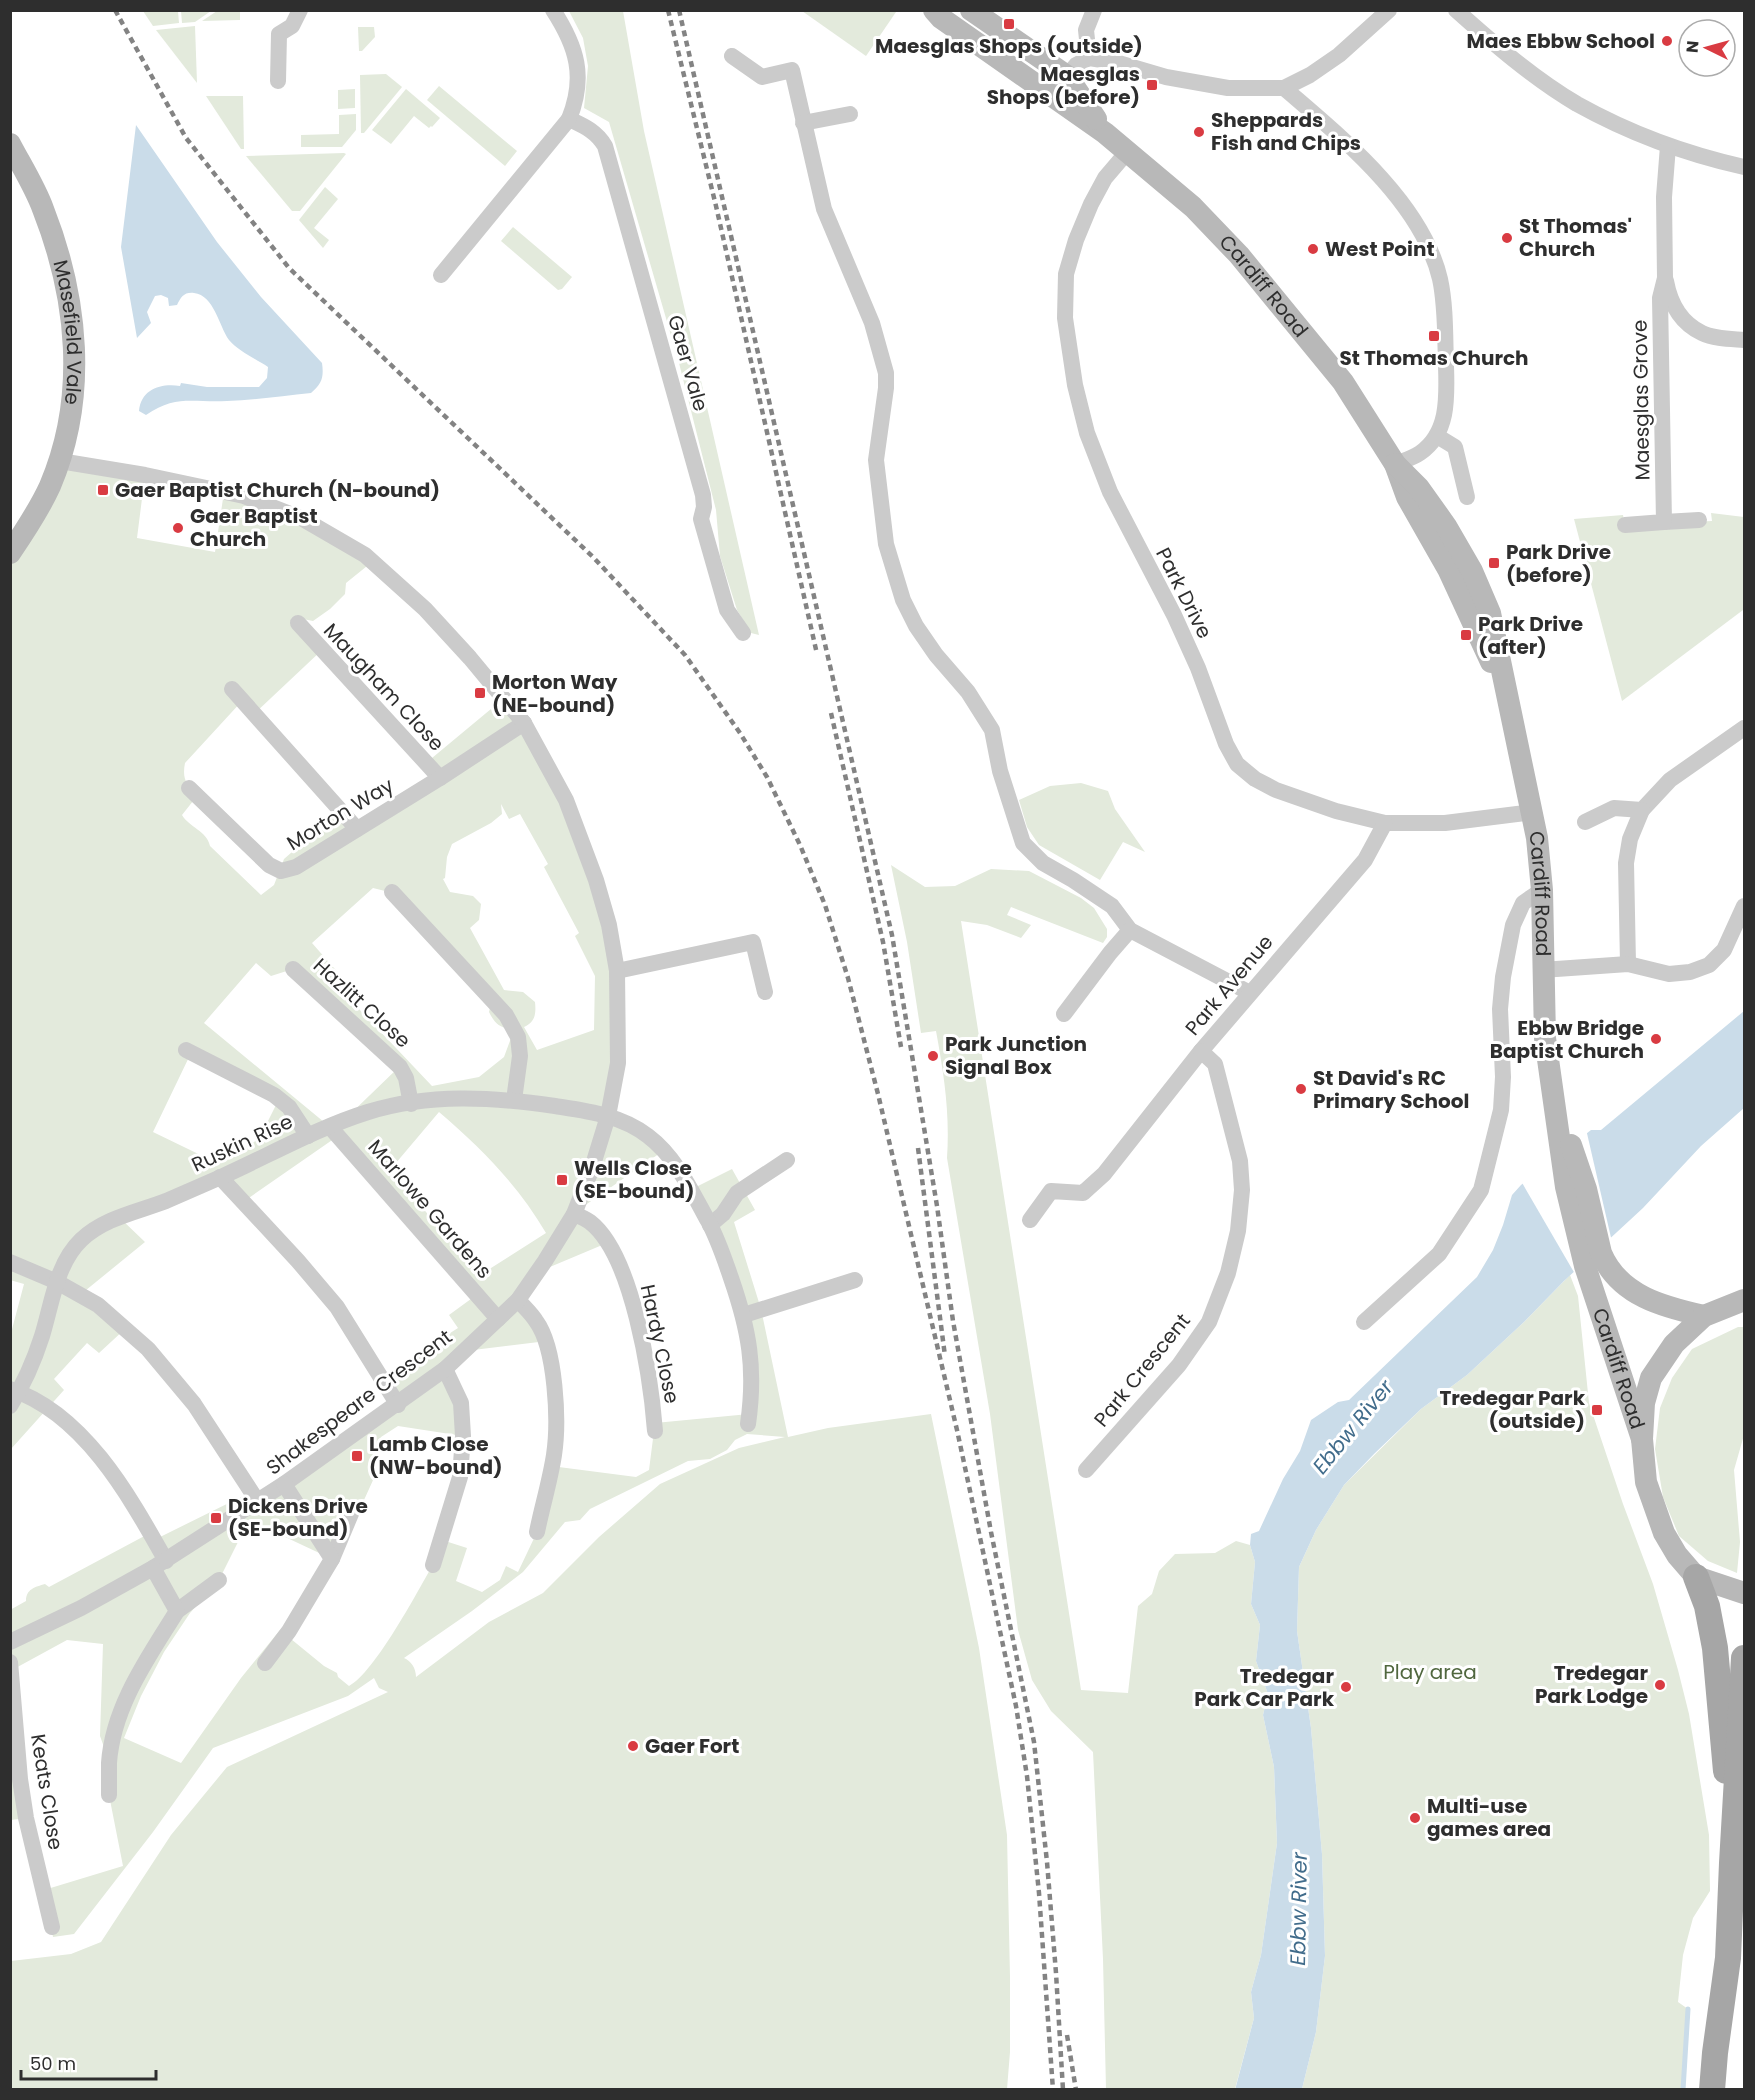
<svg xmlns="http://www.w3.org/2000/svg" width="1755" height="2100" font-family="Poppins,sans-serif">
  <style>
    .green { fill: #e3eadc; fill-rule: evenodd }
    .water { fill: #cadce9 }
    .pier { fill: #fff }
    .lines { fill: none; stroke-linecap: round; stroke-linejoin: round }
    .stream { stroke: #cadce9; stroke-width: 5 }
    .street { stroke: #cbcbcb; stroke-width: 16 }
    .secondary { stroke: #b8b8b8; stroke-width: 22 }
    .primary { stroke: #a6a6a6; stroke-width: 26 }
    .rail { stroke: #838383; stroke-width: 4.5; stroke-dasharray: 6 4.5; stroke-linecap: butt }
    .poi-dot { fill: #d93b42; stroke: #fff; stroke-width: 2 }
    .labels { text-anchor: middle; stroke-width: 6; stroke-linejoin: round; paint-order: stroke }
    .poi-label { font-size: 20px; font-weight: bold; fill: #2e2e2e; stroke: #fff; text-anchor: start }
    .street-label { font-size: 20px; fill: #2e2e2e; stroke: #fff }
    .park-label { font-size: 20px; fill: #50673e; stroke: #fff }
    .water-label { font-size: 21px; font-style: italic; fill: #416c8b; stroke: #fff }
  </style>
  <rect width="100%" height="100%" fill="#fff"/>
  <!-- green -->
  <g class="green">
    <path d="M 894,10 L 896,12 L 866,56 L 802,11 Z"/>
    <path d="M 143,11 L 178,11 L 179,23 L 153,26 Z"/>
    <path d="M 181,11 L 181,10 L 211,11 L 195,22 L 182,23 Z"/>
    <path d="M 217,11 L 240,11 L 240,20 L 202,21 Z"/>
    <path d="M 569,11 L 623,11 L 644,131 L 759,635 L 751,633 L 737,610 L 720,556 L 716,510 L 679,363 L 609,122 L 584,108 L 588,66 L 583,38 Z"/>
    <path d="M 195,26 L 197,83 L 156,30 Z"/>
    <path d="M 358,27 L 374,27 L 375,37 L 362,51 L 359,51 Z"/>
    <path d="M 386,74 L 402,87 L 364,133 L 361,133 L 360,75 Z"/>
    <path d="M 439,86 L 517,151 L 505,166 L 427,100 Z"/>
    <path d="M 355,89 L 355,108 L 338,109 L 338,90 Z"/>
    <path d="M 406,89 L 440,118 L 432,127 L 431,126 L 429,128 L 414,116 L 391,144 L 372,130 Z"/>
    <path d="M 243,96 L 244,149 L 241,149 L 206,96 Z"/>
    <path d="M 356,114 L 356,130 L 342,147 L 301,147 L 301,135 L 339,134 L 339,115 Z"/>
    <path d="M 344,153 L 346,154 L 300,211 L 292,211 L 246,156 Z"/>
    <path d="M 325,187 L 338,199 L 314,228 L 329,240 L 323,248 L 299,220 Z"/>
    <path d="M 513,227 L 572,277 L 562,289 L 558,290 L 501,241 Z"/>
    <path d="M 60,461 L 145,475 L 137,538 L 215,552 L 224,492 L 244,496 L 372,562 L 346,583 L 345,594 L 330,609 L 313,621 L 303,619 L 322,650 L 253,715 L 242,701 L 185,763 C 182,778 186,785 197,796 L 182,815 C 189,827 207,831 210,846 L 261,895 L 274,885 L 284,859 L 340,810 L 358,829 L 440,778 L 426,763 L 503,699 L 566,800 L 617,971 L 608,1115 L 663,1151 L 574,1213 L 607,1243 L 538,1272 L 518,1300 L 547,1341 L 465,1351 L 445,1369 L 463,1436 L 398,1426 L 381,1437 L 374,1478 L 359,1511 L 332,1559 L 249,1520 L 219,1580 L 190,1613 L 164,1652 L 141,1696 L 124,1738 L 181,1763 L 241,1678 L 280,1630 L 324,1666 L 337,1673 L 338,1677 L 349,1686 C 374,1673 417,1593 432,1566 C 437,1558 439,1548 442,1540 L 467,1548 L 456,1581 L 482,1592 L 500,1580 L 506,1566 L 518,1572 L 537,1532 L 551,1466 L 636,1477 L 649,1470 L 655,1423 L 749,1414 L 744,1315 L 690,1190 L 732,1169 L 755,1210 L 734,1222 L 761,1309 L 788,1437 L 828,1428 L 931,1414 L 979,1648 L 1007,1835 L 1010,1977 L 1010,2052 L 1007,2089 L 11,2089 L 11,1961 L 71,1954 L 101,1942 L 171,1835 L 227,1767 L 388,1692 L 379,1688 L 374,1678 L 348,1696 L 213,1748 L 153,1832 L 74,1934 L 53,1937 L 44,1890 L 123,1866 L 109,1795 L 109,1761 L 100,1736 L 103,1644 L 67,1640 L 12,1670 L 26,1818 L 11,1820 L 10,1610 L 26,1601 C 26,1589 35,1587 45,1584 L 49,1587 L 150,1533 L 154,1540 L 251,1492 L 257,1502 L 398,1405 L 381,1377 L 458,1328 L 449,1315 L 475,1296 L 338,1136 L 243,1202 L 220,1177 L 120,1218 L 145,1242 L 80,1295 L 125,1329 L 99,1353 L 87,1343 L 54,1379 L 64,1390 L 11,1449 L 11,1333 L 24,1284 L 10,1280 L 10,553 ZM 501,804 L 509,819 L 520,814 L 548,864 L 544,867 L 579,933 L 575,936 L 595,976 L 594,1030 L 537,1050 L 524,1027 C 536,1022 536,1012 535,1002 L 523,992 L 504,990 L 470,928 L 479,920 L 481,904 L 473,896 L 450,892 L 443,879 L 445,878 L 447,857 L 452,844 L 491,823 L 502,814 ZM 373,888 L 385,891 L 492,1000 L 489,1012 C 495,1024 500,1028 514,1030 L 504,1057 L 479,1077 L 432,1086 L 341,990 L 348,984 L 312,943 ZM 256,963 L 271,976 L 293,969 L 399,1067 L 341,1123 L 330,1127 L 204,1023 ZM 191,1053 L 279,1099 L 259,1139 L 217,1163 L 153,1132 ZM 439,1112 C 481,1148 518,1185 546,1233 L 480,1275 L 390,1170 ZM 747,1434 L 785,1437 L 739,1448 L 660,1484 L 599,1537 L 543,1593 L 489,1622 L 416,1677 C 416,1668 411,1661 404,1658 L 472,1611 L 523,1572 L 565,1522 L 580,1520 L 590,1509 L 688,1461 L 710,1459 L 727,1450 L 735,1440 Z"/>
    <path d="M 1711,513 L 1744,517 L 1743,610 L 1622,701 L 1574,519 L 1623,515 L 1625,525 L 1712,521 Z"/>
    <path d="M 1081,783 L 1108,791 L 1115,809 L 1145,852 L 1123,842 L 1100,880 L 1039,845 L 1027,827 L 1019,800 L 1050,786 Z"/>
    <path d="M 891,865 L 925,887 L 955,886 L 991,869 L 1029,871 L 1081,898 L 1094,908 L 1107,929 L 1107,937 L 1103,943 L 1011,907 L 1007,915 L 1031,925 L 1021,938 L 987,925 L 961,921 L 1081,1690 L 1128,1693 L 1138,1606 L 1152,1594 L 1159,1571 L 1175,1554 L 1215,1553 L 1236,1541 L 1250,1545 L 1255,1562 L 1251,1604 L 1260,1625 L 1256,1661 L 1268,1694 L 1263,1715 L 1274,1767 L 1277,1843 L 1261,1955 L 1251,1992 L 1254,2018 L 1235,2089 L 1106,2089 L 1103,1959 L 1093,1752 L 1051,1711 L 1032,1680 L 1018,1630 L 990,1414 L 947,1158 C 950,1113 944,1075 936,1031 L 921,1033 L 907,942 Z"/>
    <path d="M 1570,1275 L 1578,1296 L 1589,1403 L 1623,1504 L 1653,1584 L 1678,1670 L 1689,1714 L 1709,1835 L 1710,1891 L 1693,1918 L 1683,1955 L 1678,2002 L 1688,2009 L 1683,2089 L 1302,2089 L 1316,2032 L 1325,1956 L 1322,1854 L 1311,1728 L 1297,1631 L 1299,1567 L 1316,1530 L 1344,1485 L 1421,1409 L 1467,1375 L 1524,1322 Z"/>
    <path d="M 1738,1327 L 1744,1327 L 1744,1435 L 1734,1470 L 1740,1542 L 1737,1573 L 1708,1561 L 1679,1536 L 1663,1497 L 1655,1449 L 1660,1408 L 1672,1378 L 1692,1349 Z"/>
  </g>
  <!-- water -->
  <g class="water">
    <path d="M 136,125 L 217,242 L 261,297 L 322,363 C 324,377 322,384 311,393 C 283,396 255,400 227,401 C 194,403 176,394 146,415 L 139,411 C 141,389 161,383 180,386 L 181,383 L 207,387 L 259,387 L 267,378 L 268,367 C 256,359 238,351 229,340 C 219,326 214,295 194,293 C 184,292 181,297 177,305 L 169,306 L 168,298 L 161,295 L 155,296 L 147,312 L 151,323 L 137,338 L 121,247 Z"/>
    <path d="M 1744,1011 L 1744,1108 L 1701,1146 L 1643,1208 L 1564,1281 L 1524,1322 L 1467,1375 L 1421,1409 L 1375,1453 L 1344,1485 L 1316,1530 L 1299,1567 L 1297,1631 L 1311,1728 L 1322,1854 L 1325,1956 L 1316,2032 L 1302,2089 L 1235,2090 L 1254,2018 L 1251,1992 L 1261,1955 L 1277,1843 L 1274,1767 L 1263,1715 L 1268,1694 L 1256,1661 L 1260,1625 L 1251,1604 L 1255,1562 L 1250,1545 L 1251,1534 L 1259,1531 L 1283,1479 L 1300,1451 L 1311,1420 L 1338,1402 L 1349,1400 L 1477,1277 L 1493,1250 L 1503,1225 L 1512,1195 L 1521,1185 L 1591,1130 L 1601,1130 Z"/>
  </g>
  <!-- pier -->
  <path class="pier" d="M 1586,1129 L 1612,1242 L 1575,1274 L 1521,1181 Z"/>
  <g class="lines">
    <!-- stream -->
    <path class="stream" d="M 1683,2090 L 1688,2009"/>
    <!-- street -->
    <g class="street">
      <path d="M 553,10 C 577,47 586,77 569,119 C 584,126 596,131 605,146 L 703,495 L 704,507 L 701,519 L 727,610 L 743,633"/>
      <path d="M 1456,10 C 1494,44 1533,78 1577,104 C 1629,133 1686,154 1744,167"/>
      <path d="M 732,56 L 762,77 L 792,70 L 824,209 L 872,323 L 886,373 L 886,388 L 876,460 L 886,544 L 903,600 L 916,626 L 936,655 L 968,692 L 992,730 L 1000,771 L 1023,843 L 1043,863 L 1073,880 L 1112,906 L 1130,930 L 1250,993"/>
      <path d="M 1089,58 L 1086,30 L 1094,10"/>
      <path d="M 278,81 L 279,34 L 292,26 L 300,10"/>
      <path d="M 1284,88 C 1342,138 1422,202 1440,279 C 1446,306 1445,339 1446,366 C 1447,397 1449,433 1420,453 C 1413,458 1403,461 1395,464"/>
      <path d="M 1052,94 L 1076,65 L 1089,58 L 1115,62 L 1166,77 L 1228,88 L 1284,88 L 1310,75 L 1339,55 L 1389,10"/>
      <path d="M 803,123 L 850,114"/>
      <path d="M 1128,151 L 1105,178 L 1091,204 L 1076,240 L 1066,274 L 1065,318 L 1075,385 L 1087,433 L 1110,492 L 1174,615 L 1198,668 L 1226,744 L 1237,764 L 1255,779 L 1276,790 L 1336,811 L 1385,823 L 1445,823 L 1533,812"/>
      <path d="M 441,275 L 569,119"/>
      <path d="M 1666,281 C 1670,303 1681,323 1702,333 C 1714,339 1732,339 1744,340"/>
      <path d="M 1437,436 L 1455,447 L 1467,497"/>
      <path d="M 1664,522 L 1699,520"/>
      <path d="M 1625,525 L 1664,522 L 1660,298 L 1665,278 L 1664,197 L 1668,146"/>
      <path d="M 298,623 L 440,778"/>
      <path d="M 232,689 L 357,829"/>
      <path d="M 189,788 L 269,865 L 281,871 L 296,867 L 440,778 L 524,723"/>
      <path d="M 1585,822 L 1614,808 L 1642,810 L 1670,780 L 1744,728"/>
      <path d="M 392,892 L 506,1015 L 518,1037 L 520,1056 L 514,1100"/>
      <path d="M 1628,964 L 1626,863 L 1630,839 L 1642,810"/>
      <path d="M 293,969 L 400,1067 L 406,1078 L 411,1104"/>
      <path d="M 1542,970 L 1628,964 L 1669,974 L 1690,972 L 1709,965 L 1724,950 L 1744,906"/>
      <path d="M 617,971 L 753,942 L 765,992"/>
      <path d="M 1064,1014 L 1110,953 L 1130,930"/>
      <path d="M 186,1050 L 274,1095 L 289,1107 L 308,1136"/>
      <path d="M 330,1127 L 498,1319"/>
      <path d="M 220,1177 L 298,1261 L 337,1307 L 398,1405"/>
      <path d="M 574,1214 C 579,1216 586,1219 590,1222 C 633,1255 651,1379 655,1431"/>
      <path d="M 1030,1220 L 1051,1191 L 1083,1193 L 1104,1174 L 1201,1051 L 1365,860 L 1385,823"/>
      <path d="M 710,1225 L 723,1214 L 737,1193 L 787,1160"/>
      <path d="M 10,1262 L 57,1282 L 98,1305 L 148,1349 L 194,1404 L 258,1502"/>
      <path d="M 518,1300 C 524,1307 531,1313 536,1321 C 556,1348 559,1422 554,1455 C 550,1481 542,1507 537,1532"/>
      <path d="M 744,1315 L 855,1280"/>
      <path d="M 1364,1322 L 1439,1254 L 1481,1190 L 1501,1110 L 1503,1077 L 1500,1009 L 1503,977 L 1513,925 L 1523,903 L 1542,890"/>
      <path d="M 10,1389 C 84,1413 130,1497 166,1561"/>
      <path d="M 10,1406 C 24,1384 34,1361 42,1336 C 52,1304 56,1264 81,1240 C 104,1218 137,1212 166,1201 C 184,1193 203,1185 221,1177 C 270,1155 317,1128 368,1112 C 429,1093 493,1097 555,1106 C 587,1111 621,1115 648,1136 C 676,1157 692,1192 708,1221 C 718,1239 724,1258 731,1278 C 749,1330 756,1368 748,1424"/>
      <path d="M 1086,1470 L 1179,1365 L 1209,1322 L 1228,1273 L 1238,1231 L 1242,1190 L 1240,1161 L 1215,1064 L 1201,1051"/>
      <path d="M 332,1559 L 353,1509"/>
      <path d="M 433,1565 L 460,1477 L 463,1436 L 461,1403 L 445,1369"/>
      <path d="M 177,1611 L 219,1580"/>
      <path d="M 10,1642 L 81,1608 L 153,1568 L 284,1484 L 445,1369 L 498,1319 L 518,1300 L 545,1261 L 574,1214 L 592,1168 L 608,1116 L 618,1063 L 617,971 L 609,925 L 596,880 L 566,800 L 524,723 L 470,658 L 425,609 L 365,555 L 303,519 L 244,496 L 145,475 L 60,461"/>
      <path d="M 10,1662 L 20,1779 L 26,1818 L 52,1927"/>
      <path d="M 265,1663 L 289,1631 L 332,1559 L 284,1484"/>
      <path d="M 109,1795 C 109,1785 109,1773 109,1763 C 113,1706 148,1658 177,1611 L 153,1568"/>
    </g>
    <!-- secondary -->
    <g class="secondary">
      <path id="s1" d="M 934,10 L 941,18 L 1105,133 L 1193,207 L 1239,255 L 1343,382 L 1395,464 L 1407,497 L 1448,569 L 1491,662"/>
      <path d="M 971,10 L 1067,76 L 1096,119"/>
      <path id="s2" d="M 10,144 C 21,165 35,187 43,209 C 78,298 88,397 50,486 C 39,510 25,531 10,553"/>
      <path id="s3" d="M 1395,464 L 1419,488 L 1446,526 L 1472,571 L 1490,613 L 1537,838 L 1542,890 L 1545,1038 L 1566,1187 L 1585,1266 L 1642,1439"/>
      <path d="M 1571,1145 L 1586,1189 L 1601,1253 C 1619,1296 1664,1307 1704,1316"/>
      <path d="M 1744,1300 L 1704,1316 L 1674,1344 L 1651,1378 L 1644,1403 L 1642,1439 L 1646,1482 L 1664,1533 L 1677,1555 L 1696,1577 L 1744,1593"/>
    </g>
    <!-- primary -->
    <g class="primary">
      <path d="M 1696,1577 L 1707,1606 L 1715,1648 L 1726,1771"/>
      <path d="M 1712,2090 L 1715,2053 L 1728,1958 L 1732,1863 L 1744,1658"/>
    </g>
    <!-- rail -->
    <g class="rail">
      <path d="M 115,10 L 186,138 L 289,268 L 593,557 L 685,655 L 740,733 L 767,777 L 800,845 L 825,905 L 848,978 L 878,1094 L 957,1430 L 1016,1706 L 1027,1776 L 1039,1893 L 1053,2090"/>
      <path d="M 668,10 L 716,206 L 817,654"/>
      <path d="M 679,10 L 892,935 L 937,1206 L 953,1321 L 991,1532 L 1034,1742 L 1047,1862 L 1056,1973 L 1063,2090"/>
      <path d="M 831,713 L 883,942 L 901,1047"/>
      <path d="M 918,1148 L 945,1356"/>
      <path d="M 1067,2035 L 1076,2090"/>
    </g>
  </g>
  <!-- markers -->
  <g class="poi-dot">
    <rect x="1003" y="18" width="12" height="12" rx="3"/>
    <circle cx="1667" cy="41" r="6"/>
    <rect x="1146" y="79" width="12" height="12" rx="3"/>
    <circle cx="1199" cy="132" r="6"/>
    <circle cx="1507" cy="238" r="6"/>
    <circle cx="1313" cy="249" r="6"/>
    <rect x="1428" y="330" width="12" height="12" rx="3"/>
    <rect x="97" y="484" width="12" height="12" rx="3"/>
    <circle cx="178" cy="528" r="6"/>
    <rect x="1488" y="557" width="12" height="12" rx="3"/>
    <rect x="1460" y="629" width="12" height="12" rx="3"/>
    <rect x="474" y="687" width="12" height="12" rx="3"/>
    <circle cx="1656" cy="1039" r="6"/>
    <circle cx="933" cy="1056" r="6"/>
    <circle cx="1301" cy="1089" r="6"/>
    <rect x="556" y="1174" width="12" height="12" rx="3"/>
    <rect x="1591" y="1404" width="12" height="12" rx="3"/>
    <rect x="351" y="1450" width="12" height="12" rx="3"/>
    <rect x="210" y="1512" width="12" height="12" rx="3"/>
    <circle cx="1660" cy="1685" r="6"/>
    <circle cx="1346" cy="1687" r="6"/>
    <circle cx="633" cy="1746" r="6"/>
    <circle cx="1415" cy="1818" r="6"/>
  </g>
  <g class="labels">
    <!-- poi labels -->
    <g class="poi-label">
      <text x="1655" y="48" text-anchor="end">Maes Ebbw School</text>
      <text x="1009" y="53" text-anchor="middle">Maesglas Shops (outside)</text>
      <text x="1140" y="81" text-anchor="end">Maesglas<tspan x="1140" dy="23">Shops (before)</tspan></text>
      <text x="1211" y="127">Sheppards<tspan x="1211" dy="23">Fish and Chips</tspan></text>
      <text x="1519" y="233">St Thomas'<tspan x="1519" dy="23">Church</tspan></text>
      <text x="1325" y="256">West Point</text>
      <text x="1434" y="365" text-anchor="middle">St Thomas Church</text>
      <text x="115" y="497">Gaer Baptist Church (N-bound)</text>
      <text x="190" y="523">Gaer Baptist<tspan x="190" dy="23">Church</tspan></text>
      <text x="1506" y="559">Park Drive<tspan x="1506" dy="23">(before)</tspan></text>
      <text x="1478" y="631">Park Drive<tspan x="1478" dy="23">(after)</tspan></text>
      <text x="492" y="689">Morton Way<tspan x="492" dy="23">(NE-bound)</tspan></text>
      <text x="1644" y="1035" text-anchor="end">Ebbw Bridge<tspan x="1644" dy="23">Baptist Church</tspan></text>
      <text x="945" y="1051">Park Junction<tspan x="945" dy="23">Signal Box</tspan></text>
      <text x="1313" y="1085">St David's RC<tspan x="1313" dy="23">Primary School</tspan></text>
      <text x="574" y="1175">Wells Close<tspan x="574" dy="23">(SE-bound)</tspan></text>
      <text x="1585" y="1405" text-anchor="end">Tredegar Park<tspan x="1585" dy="23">(outside)</tspan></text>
      <text x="369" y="1451">Lamb Close<tspan x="369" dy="23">(NW-bound)</tspan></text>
      <text x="228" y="1513">Dickens Drive<tspan x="228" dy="23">(SE-bound)</tspan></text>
      <text x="1648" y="1680" text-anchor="end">Tredegar<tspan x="1648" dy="23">Park Lodge</tspan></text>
      <text x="1334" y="1683" text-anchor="end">Tredegar<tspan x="1334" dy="23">Park Car Park</tspan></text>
      <text x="645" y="1753">Gaer Fort</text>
      <text x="1427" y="1813">Multi-use<tspan x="1427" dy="23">games area</tspan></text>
    </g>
    <!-- street labels -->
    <g class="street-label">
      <text dy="7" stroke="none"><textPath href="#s1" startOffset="432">Cardiff Road</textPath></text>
      <text dy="7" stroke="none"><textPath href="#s2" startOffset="200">Masefield Vale</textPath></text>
      <text transform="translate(688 363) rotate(74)" y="7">Gaer Vale</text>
      <text transform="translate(1641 400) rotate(-91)" y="7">Maesglas Grove</text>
      <text transform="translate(1184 593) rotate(63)" y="7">Park Drive</text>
      <text transform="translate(384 687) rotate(47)" y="7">Maugham Close</text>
      <text transform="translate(340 814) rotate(-31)" y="7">Morton Way</text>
      <text dy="7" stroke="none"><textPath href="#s3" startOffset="464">Cardiff Road</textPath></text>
      <text transform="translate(1229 985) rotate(-50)" y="7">Park Avenue</text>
      <text transform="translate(362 1003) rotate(42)" y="7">Hazlitt Close</text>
      <text transform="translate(242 1143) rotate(-25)" y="7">Ruskin Rise</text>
      <text transform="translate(430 1209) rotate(49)" y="7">Marlowe Gardens</text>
      <text transform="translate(660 1344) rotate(78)" y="7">Hardy Close</text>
      <text dy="7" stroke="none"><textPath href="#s3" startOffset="948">Cardiff Road</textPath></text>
      <text transform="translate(1142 1370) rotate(-51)" y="7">Park Crescent</text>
      <text transform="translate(359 1402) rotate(-37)" y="7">Shakespeare Crescent</text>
      <text transform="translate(47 1792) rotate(81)" y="7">Keats Close</text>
    </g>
    <!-- park labels -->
    <g class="park-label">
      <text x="1430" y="1679">Play area</text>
    </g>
    <!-- water labels -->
    <g class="water-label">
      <text transform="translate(1353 1427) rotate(-51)" y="7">Ebbw River</text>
      <text transform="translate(1299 1909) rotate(-89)" y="7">Ebbw River</text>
    </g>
  </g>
  <!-- border -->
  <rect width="1755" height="2100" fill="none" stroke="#2e2e2e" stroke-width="24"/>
  <!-- north arrow -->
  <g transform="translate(1707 48) rotate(275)"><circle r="28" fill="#ffffff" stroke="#ababab" stroke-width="1.5"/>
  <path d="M0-4.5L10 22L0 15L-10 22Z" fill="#d93b42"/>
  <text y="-9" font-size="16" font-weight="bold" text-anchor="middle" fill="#2e2e2e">N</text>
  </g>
  <!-- scale -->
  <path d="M21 2070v9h135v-9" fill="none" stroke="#2e2e2e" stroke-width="3"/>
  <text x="30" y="2070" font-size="18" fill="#2e2e2e" stroke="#ffffff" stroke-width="4.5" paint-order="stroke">50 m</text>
</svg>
